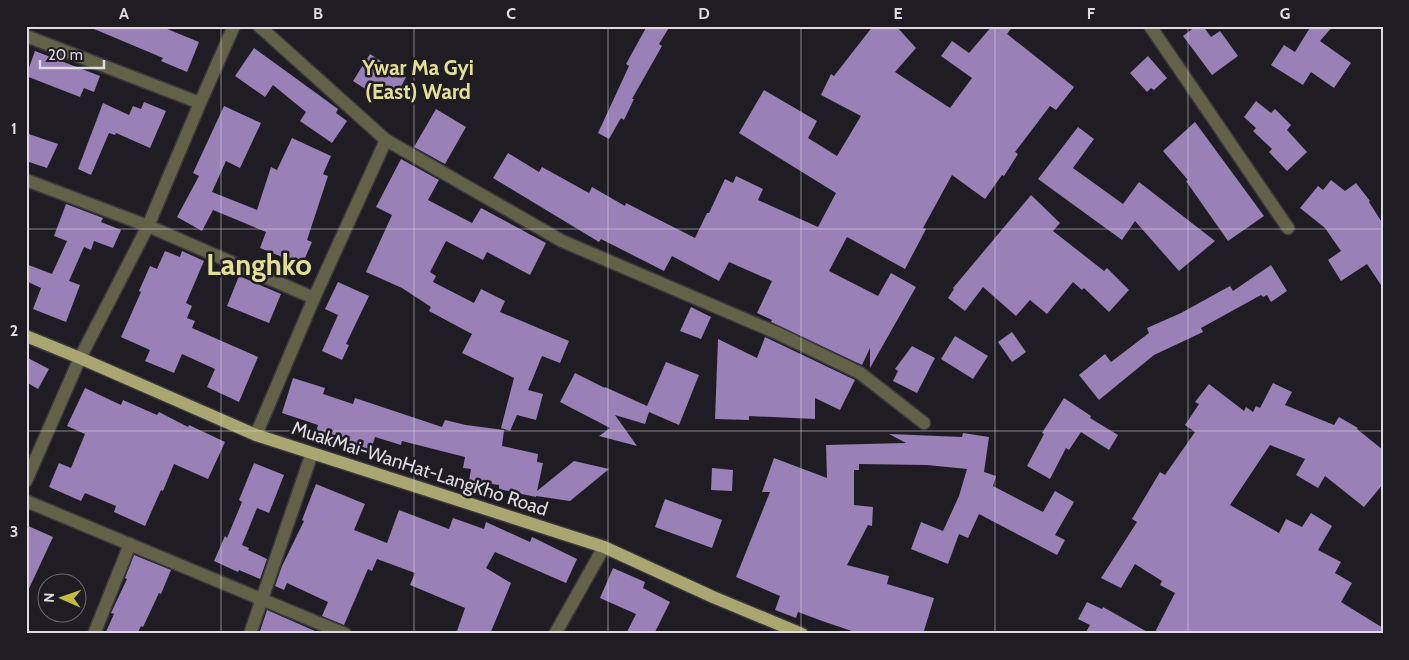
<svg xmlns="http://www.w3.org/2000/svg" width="1409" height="660" font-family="Cabin,sans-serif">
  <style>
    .building { fill: #9980b6 }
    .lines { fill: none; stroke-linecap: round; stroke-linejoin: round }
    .minor-casing { stroke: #3a373e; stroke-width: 15 }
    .major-casing { stroke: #3a373e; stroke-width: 15 }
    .minor { stroke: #636248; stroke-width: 12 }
    .major { stroke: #a9a671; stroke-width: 12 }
    .grid { fill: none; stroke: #dedbe1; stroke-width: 1; stroke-opacity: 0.55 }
    .labels { text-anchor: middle; stroke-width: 5; stroke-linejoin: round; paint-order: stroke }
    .street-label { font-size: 19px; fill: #dedbe1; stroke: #1f1c24 }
    .quarter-label { font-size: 21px; font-weight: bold; fill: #e4e091; stroke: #1f1c24 }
    .town-label { font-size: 29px; font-weight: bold; fill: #e4e091; stroke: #1f1c24 }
    .neatline { fill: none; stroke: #dedbe1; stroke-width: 2 }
    .grid-label { font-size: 16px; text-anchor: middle; font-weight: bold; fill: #dedbe1 }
  </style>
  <rect width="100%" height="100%" fill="#1f1c24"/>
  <!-- building -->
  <g class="building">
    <path d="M 87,26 L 160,26 L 199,42 L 187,72 L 161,61 L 163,58 Z"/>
    <path d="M 647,26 L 670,26 L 659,44 L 662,46 L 632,99 L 634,99 L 624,120 L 621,118 L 609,139 L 598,133 L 629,66 L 626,64 Z"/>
    <path d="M 873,26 L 896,26 L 916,48 L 895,72 L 950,108 L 972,78 L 941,56 L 952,41 L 969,53 L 992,26 L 1013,26 L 1007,34 L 1074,87 L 1056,110 L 1050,106 L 1015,152 L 1018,154 L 1004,176 L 1002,175 L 985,199 L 952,175 L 923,228 L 926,229 L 905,269 L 847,237 L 829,271 L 878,296 L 891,273 L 916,287 L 870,368 L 870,348 L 862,365 L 771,322 L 772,320 L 757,313 L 772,281 L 729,262 L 719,281 L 672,256 L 664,271 L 601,239 L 599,242 L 493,178 L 508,153 L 539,172 L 542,167 L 589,193 L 592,187 L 625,206 L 626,203 L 695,238 L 707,213 L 709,213 L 725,179 L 733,183 L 736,176 L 763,189 L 758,200 L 818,227 L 836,193 L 739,133 L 764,90 L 817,121 L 808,138 L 837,156 L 861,116 L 821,95 L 831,74 L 834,76 Z"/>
    <path d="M 1196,26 L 1203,26 L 1211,37 L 1220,31 L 1238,56 L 1212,75 L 1183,36 Z"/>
    <path d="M 1311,26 L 1333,26 L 1320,41 L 1351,63 L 1334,88 L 1311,72 L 1303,85 L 1271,65 L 1284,45 L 1295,52 Z"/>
    <path d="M 254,48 L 338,109 L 336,113 L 347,121 L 332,143 L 300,121 L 306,112 L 273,85 L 265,97 L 235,76 Z"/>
    <path d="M 35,51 L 100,76 L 94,92 L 84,88 L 80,97 L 26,76 Z"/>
    <path d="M 370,54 L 406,77 L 398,93 L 381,85 L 378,90 L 373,87 L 370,92 L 353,81 Z"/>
    <path d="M 1148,56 L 1167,78 L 1154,90 L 1151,88 L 1147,92 L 1130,73 Z"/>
    <path d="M 1256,101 L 1271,113 L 1275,109 L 1291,125 L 1287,130 L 1307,152 L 1287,171 L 1269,152 L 1272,149 L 1253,131 L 1256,128 L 1244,117 Z"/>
    <path d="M 144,102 L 166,111 L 150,148 L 116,133 L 115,135 L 109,133 L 91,175 L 78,169 L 103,103 L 129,115 L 133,106 L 141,109 Z"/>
    <path d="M 224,106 L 261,123 L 240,168 L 226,161 L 212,192 L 257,210 L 271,167 L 277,170 L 292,138 L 331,156 L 323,174 L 328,176 L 307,240 L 312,242 L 302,265 L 260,248 L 266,232 L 213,210 L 202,231 L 177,217 L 199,176 L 193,173 Z"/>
    <path d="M 436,109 L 466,127 L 445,164 L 414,147 Z"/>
    <path d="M 1195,122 L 1264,216 L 1228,241 L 1186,181 L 1188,180 L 1163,151 Z"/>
    <path d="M 1078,127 L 1094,139 L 1073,168 L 1123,204 L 1139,182 L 1215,241 L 1179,271 L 1135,221 L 1122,240 L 1038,179 Z"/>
    <path d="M 26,133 L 58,144 L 47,168 L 26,161 Z"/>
    <path d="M 401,159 L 439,180 L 428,200 L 472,223 L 481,208 L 546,243 L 530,275 L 487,252 L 483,260 L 446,241 L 430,272 L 436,276 L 433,282 L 474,303 L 481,289 L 505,301 L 500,312 L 569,341 L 560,363 L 542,356 L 528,390 L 543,394 L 536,420 L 517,415 L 510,431 L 501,428 L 514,378 L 462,353 L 472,334 L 429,311 L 431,307 L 402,288 L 366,272 L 392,215 L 376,207 Z"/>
    <path d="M 1331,180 L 1345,191 L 1356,183 L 1370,201 L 1369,202 L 1383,224 L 1383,288 L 1367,264 L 1341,281 L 1328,260 L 1341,251 L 1325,228 L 1300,208 L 1318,186 L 1323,190 Z"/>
    <path d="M 1031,195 L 1060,223 L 1053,231 L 1104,271 L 1107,268 L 1129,290 L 1109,312 L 1084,288 L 1082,290 L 1073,282 L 1047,314 L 1030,300 L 1016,316 L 983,287 L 965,311 L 948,298 L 954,289 L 953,288 Z"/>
    <path d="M 66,204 L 103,218 L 101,222 L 121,230 L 113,248 L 94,241 L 91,250 L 84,247 L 69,281 L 80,285 L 66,322 L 33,309 L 41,288 L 26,281 L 26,264 L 52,274 L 67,241 L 54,236 Z"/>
    <path d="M 165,251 L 180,257 L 182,251 L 204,261 L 186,303 L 192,306 L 187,318 L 195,321 L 192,328 L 258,357 L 239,402 L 207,387 L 215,369 L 182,354 L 174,373 L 145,361 L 150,350 L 121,337 L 141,292 L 139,291 L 150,266 L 157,269 Z"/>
    <path d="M 1271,265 L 1287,291 L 1271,302 L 1267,295 L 1263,297 L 1261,295 L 1201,328 L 1203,332 L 1154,355 L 1099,400 L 1079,375 L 1105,354 L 1111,362 L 1149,333 L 1147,328 L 1181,313 L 1230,286 L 1233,291 Z"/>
    <path d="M 239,276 L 281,294 L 269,323 L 227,306 Z"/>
    <path d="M 338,282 L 369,296 L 346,344 L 349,345 L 342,360 L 322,351 L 338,315 L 325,309 Z"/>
    <path d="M 691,307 L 711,317 L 701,339 L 680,331 Z"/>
    <path d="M 1012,332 L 1026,352 L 1012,362 L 998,342 Z"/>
    <path d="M 955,336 L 988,356 L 973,379 L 941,359 Z"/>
    <path d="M 765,337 L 855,380 L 840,410 L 815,398 L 815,419 L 749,416 L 749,420 L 715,419 L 718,339 L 757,358 Z"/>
    <path d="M 912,346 L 935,358 L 917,393 L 893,381 L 898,371 L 895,369 Z"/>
    <path d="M 26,357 L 49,369 L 38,389 L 26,382 Z"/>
    <path d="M 666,362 L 699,375 L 679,425 L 649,412 L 645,424 L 615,415 L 637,446 L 599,436 L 610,428 L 560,402 L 575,373 L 605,388 L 605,387 L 647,406 Z"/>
    <path d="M 293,378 L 325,388 L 323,394 L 353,404 L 355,398 L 442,427 L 445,420 L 466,425 L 504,430 L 502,446 L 538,454 L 537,462 L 543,463 L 537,491 L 574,461 L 609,469 L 570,501 L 536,496 L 536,497 L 499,489 L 499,485 L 469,481 L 471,469 L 463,468 L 465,457 L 402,441 L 401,445 L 375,437 L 371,450 L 335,438 L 333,442 L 315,436 L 318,425 L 282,413 Z"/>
    <path d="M 1273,383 L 1292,392 L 1285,405 L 1334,425 L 1339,417 L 1358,428 L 1357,429 L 1383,450 L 1383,484 L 1364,507 L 1325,476 L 1318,488 L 1296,475 L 1305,459 L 1270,445 L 1230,505 L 1279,533 L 1286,519 L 1302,527 L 1311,513 L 1332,526 L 1318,550 L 1341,562 L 1335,573 L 1352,583 L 1341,602 L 1383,628 L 1383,634 L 1154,634 L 1175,593 L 1160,585 L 1162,581 L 1135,564 L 1121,588 L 1101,578 L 1137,522 L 1132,519 L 1160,472 L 1165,475 L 1195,432 L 1185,425 L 1199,404 L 1195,402 L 1209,384 L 1244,411 L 1246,407 L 1253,412 L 1256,406 L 1260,408 Z"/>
    <path d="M 85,388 L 121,405 L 123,400 L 157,415 L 159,412 L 188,427 L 189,425 L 225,442 L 208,479 L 174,464 L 163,491 L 161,490 L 145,526 L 114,512 L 116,506 L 85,493 L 81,501 L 49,487 L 59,463 L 71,468 L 85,434 L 67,426 Z"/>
    <path d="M 1064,398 L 1091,416 L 1090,418 L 1118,435 L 1109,450 L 1081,432 L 1069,450 L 1066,448 L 1050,479 L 1027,466 L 1044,434 L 1042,433 Z"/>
    <path d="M 963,433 L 989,437 L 984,472 L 996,476 L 993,486 L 1043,512 L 1055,491 L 1074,502 L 1055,535 L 1065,540 L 1057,555 L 979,514 L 968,538 L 959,534 L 948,564 L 911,549 L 921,522 L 943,531 L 959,496 L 967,469 L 927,465 L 859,464 L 859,470 L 854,470 L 854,505 L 873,507 L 872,526 L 868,525 L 847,565 L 889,576 L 887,584 L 934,598 L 923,634 L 861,634 L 825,622 L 798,612 L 796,618 L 775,610 L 780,596 L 736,577 L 770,492 L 762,492 L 774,458 L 827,478 L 826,445 L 906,443 L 889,434 L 962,437 Z"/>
    <path d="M 254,463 L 284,475 L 269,513 L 257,508 L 242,545 L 249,548 L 248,550 L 267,559 L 260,579 L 239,570 L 238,572 L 214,561 L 225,536 L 227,538 L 242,502 L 239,500 Z"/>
    <path d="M 712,468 L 733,470 L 732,491 L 711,490 Z"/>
    <path d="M 316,484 L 365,504 L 354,530 L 387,543 L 399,510 L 449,529 L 453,518 L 484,529 L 486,522 L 530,542 L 532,537 L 577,559 L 566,583 L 495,552 L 486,568 L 511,583 L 490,634 L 456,634 L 465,608 L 410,585 L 415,573 L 377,559 L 372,571 L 368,569 L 344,625 L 322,616 L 328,602 L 287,583 L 284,590 L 275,586 L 282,566 L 304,521 L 302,520 Z"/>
    <path d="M 665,499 L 722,520 L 712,548 L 655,527 Z"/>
    <path d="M 26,525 L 53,537 L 26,595 Z"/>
    <path d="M 134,555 L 171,570 L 161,594 L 159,593 L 143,627 L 141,626 L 137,634 L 105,634 L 114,614 L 111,613 L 127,579 L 125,578 Z"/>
    <path d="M 613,568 L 645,582 L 643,588 L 670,602 L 654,634 L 626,634 L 636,614 L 600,598 Z"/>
    <path d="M 1087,602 L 1102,609 L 1103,607 L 1151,634 L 1085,634 L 1090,625 L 1078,619 Z"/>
    <path d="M 267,610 L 315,631 L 323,634 L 259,634 Z"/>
  </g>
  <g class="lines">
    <defs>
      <g id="minor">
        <path d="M 1150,26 L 1288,228"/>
        <path d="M 26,36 L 200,103"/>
        <path d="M 386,140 L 562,241 L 777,333 L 860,373 L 924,423"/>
        <path d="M 26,180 L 148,226 L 314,298"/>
        <path d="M 256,435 L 314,298 L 386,140 L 259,26"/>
        <path d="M 26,481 L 80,358 L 148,226 L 200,103 L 234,26"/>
        <path d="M 26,501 L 345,634"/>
        <path d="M 94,634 L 130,544"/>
        <path d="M 250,634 L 312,453"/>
        <path d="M 555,634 L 604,547"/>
      </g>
      <path id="major" d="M 26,336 L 80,358 L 256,435 L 604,547 L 713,597 L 802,634"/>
    </defs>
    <!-- minor casing -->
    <use href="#minor" class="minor-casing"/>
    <!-- major casing -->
    <use href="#major" class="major-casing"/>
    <!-- minor -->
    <use href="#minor" class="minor"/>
    <!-- major -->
    <use href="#major" class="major"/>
  </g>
  <!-- grid -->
  <path class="grid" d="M 221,26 L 221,634M 414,26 L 414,634M 608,26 L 608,634M 801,26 L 801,634M 995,26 L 995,634M 1188,26 L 1188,634M 26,229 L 1383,229M 26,431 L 1383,431"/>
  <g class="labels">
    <!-- street labels -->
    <g class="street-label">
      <text transform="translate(420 468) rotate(18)" y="7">MuakMai-WanHat-LangKho Road</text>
    </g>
    <!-- quarter labels -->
    <g class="quarter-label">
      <text x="418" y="75">Ywar Ma Gyi<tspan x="418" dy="24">(East) Ward</tspan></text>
    </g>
    <!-- town labels -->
    <g class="town-label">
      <text x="259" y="275">Langhko</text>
    </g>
  </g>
  <!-- border -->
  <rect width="1409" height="660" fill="none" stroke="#1f1c24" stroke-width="55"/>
  <!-- north arrow -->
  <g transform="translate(62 598) rotate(272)"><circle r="24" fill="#1f1c24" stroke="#6b6870"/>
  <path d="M0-4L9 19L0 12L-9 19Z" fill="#c5bc3d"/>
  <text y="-8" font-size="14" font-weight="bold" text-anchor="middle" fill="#dedbe1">N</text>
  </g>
  <!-- scale -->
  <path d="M40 60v8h64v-8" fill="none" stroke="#dedbe1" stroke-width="2.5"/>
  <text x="48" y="60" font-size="15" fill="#dedbe1" stroke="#1f1c24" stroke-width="4" paint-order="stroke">20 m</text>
  <rect x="28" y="28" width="1354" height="604" class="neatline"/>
  <g class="grid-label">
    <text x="124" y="19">A</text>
    <text x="318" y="19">B</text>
    <text x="511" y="19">C</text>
    <text x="704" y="19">D</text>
    <text x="898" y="19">E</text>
    <text x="1091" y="19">F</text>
    <text x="1285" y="19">G</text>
    <text x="14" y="134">1</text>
    <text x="14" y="336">2</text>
    <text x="14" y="537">3</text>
  </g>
</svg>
